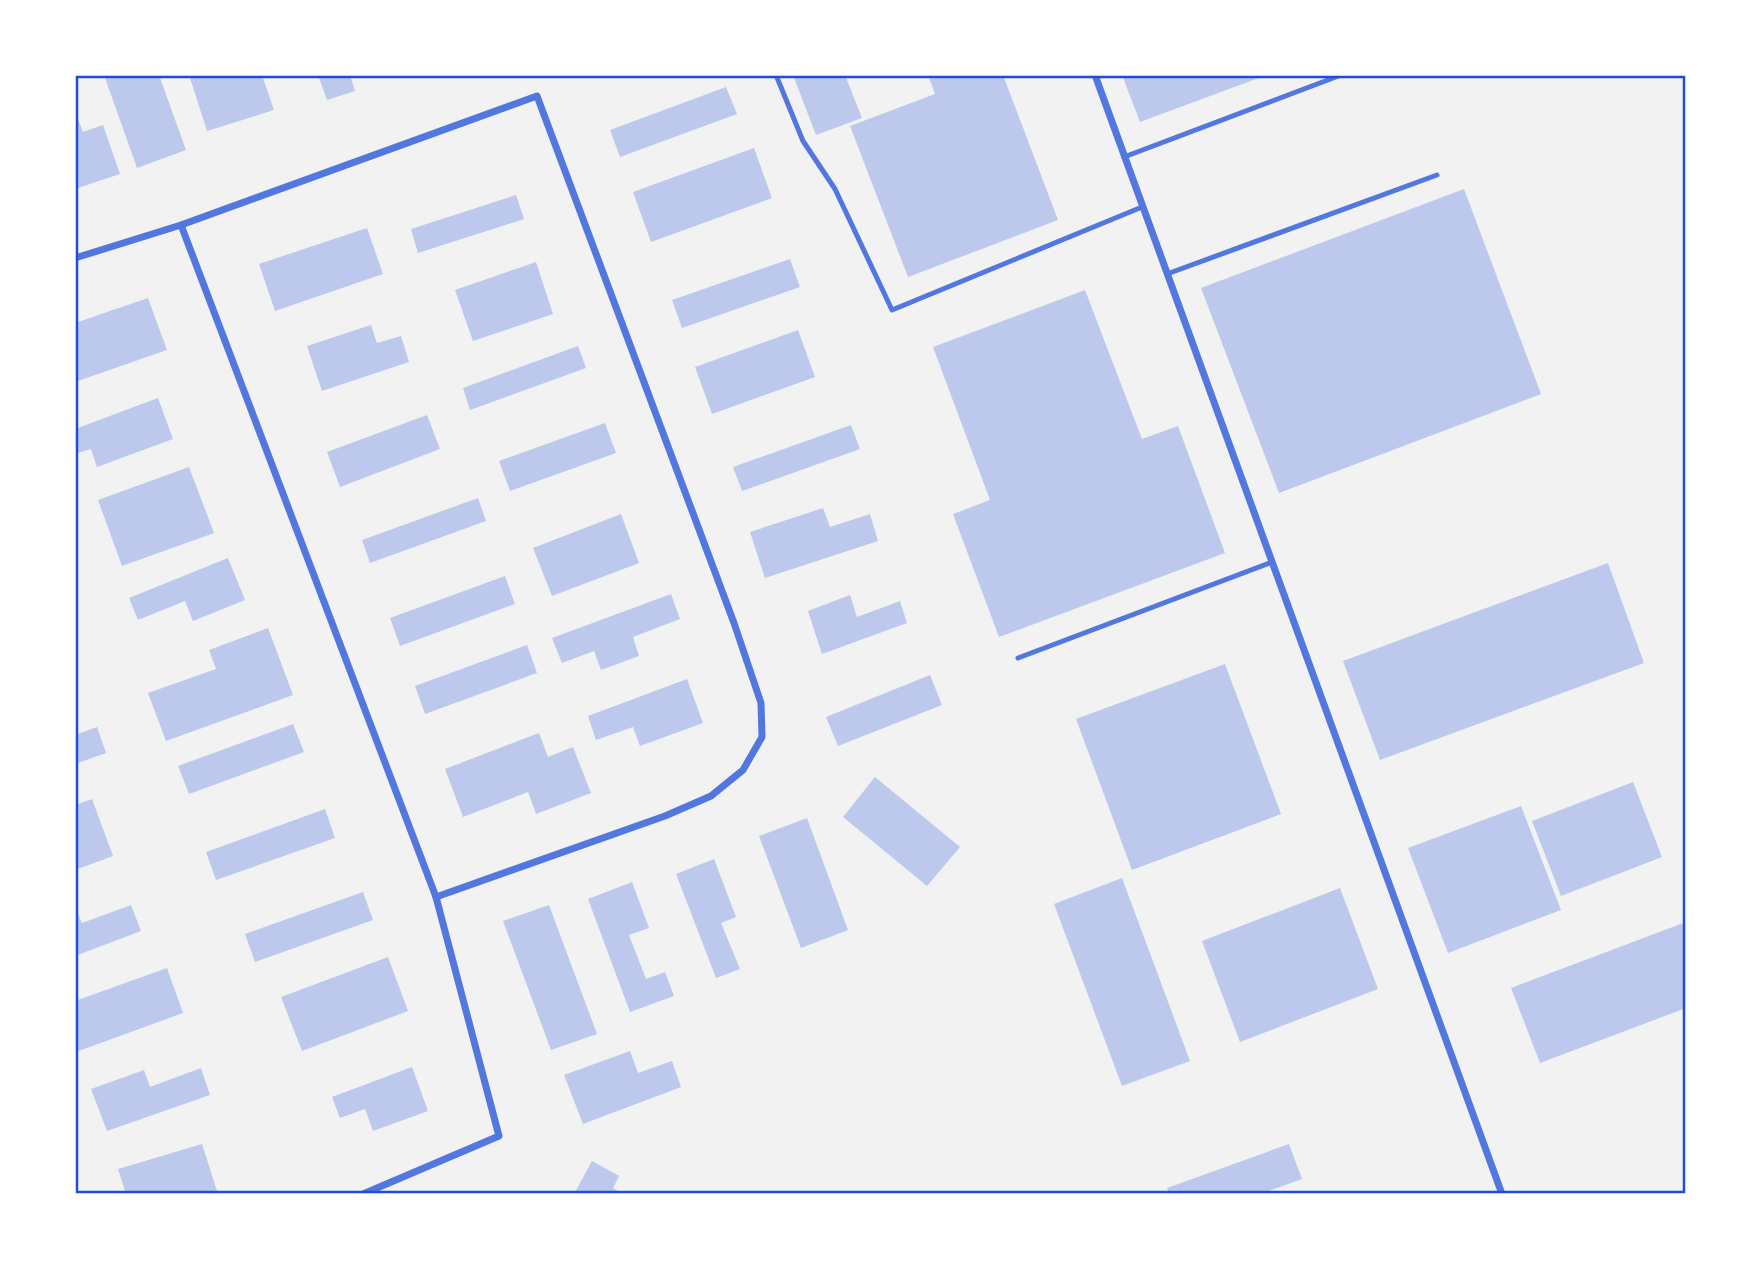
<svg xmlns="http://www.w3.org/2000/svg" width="1761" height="1269" font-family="'Public Sans',sans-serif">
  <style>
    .building { fill: #bdc9ec }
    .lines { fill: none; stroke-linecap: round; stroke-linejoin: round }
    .service { stroke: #5277de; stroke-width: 5 }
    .minor { stroke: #5277de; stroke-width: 7 }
    .neatline { fill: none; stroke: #1d4ed8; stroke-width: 2.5 }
  </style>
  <rect width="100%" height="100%" fill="#f2f2f2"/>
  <!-- building -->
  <g class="building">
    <path d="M 104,75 L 159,75 L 186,150 L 137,168 Z"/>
    <path d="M 189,75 L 262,75 L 274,110 L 207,131 Z"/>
    <path d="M 318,75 L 350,75 L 355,91 L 327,100 Z"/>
    <path d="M 793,75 L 845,75 L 862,118 L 816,135 Z"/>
    <path d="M 928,75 L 1003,75 L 1058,220 L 908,277 L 850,126 L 935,94 Z"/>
    <path d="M 1122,75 L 1264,75 L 1264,76 L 1140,122 Z"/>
    <path d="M 726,87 L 737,114 L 620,157 L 610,130 Z"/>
    <path d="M 75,111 L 83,132 L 103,125 L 120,174 L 75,189 Z"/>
    <path d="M 754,148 L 772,198 L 651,242 L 633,192 Z"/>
    <path d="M 1464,189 L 1541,394 L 1279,493 L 1201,288 Z"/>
    <path d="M 516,195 L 524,219 L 418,253 L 411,229 Z"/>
    <path d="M 367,228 L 383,274 L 275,311 L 259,264 Z"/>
    <path d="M 790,259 L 800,287 L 682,328 L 672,300 Z"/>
    <path d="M 536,262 L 553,314 L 473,341 L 455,290 Z"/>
    <path d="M 1085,290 L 1142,439 L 1178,426 L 1225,553 L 999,637 L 953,514 L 990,500 L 933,347 Z"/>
    <path d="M 148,298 L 167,350 L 75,382 L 75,323 Z"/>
    <path d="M 371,325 L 377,343 L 401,336 L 409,362 L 322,391 L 307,346 Z"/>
    <path d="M 798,330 L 815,377 L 712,414 L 695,367 Z"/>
    <path d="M 578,346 L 586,368 L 470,410 L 463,388 Z"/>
    <path d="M 158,398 L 173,439 L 97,467 L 91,449 L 75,454 L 75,429 Z"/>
    <path d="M 427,415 L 440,449 L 340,487 L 327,452 Z"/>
    <path d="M 605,423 L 616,453 L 510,491 L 499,461 Z"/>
    <path d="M 851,425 L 860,449 L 742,491 L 733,467 Z"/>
    <path d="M 189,467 L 214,533 L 122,566 L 98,500 Z"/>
    <path d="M 478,498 L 486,521 L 370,563 L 362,540 Z"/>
    <path d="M 823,508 L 830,527 L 870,514 L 878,541 L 765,578 L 750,532 Z"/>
    <path d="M 621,514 L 639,563 L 552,596 L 533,548 Z"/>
    <path d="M 228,558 L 245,600 L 193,621 L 185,601 L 138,620 L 129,598 Z"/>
    <path d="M 1608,563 L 1644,663 L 1380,760 L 1343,661 Z"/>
    <path d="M 505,576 L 515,604 L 400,646 L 390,618 Z"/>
    <path d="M 671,594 L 680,619 L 633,637 L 639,656 L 601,670 L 594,651 L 562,663 L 552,638 Z"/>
    <path d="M 850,595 L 857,617 L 900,601 L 907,623 L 822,654 L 808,611 Z"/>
    <path d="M 268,628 L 293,695 L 166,741 L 148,693 L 216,669 L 209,650 Z"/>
    <path d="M 527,645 L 537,673 L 425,714 L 415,686 Z"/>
    <path d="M 1225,664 L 1281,814 L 1132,870 L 1076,719 Z"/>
    <path d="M 930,675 L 942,705 L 838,746 L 826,717 Z"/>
    <path d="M 687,679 L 703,723 L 640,746 L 633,727 L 596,740 L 588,716 Z"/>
    <path d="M 293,724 L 304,752 L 189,794 L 178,766 Z"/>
    <path d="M 97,727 L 106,753 L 75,764 L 75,735 Z"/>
    <path d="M 539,733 L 548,757 L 573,747 L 591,793 L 536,814 L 528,792 L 463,817 L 445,769 Z"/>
    <path d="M 875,777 L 960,847 L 927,886 L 843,817 Z"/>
    <path d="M 1633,782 L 1662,857 L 1561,896 L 1532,821 Z"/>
    <path d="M 92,799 L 113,856 L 75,870 L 75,805 Z"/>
    <path d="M 1521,806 L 1561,910 L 1448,953 L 1408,848 Z"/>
    <path d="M 325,809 L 335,838 L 216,880 L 206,852 Z"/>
    <path d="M 807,818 L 848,930 L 801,948 L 759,836 Z"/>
    <path d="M 714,859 L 736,917 L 721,923 L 740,969 L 716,978 L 676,874 Z"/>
    <path d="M 1122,878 L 1190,1061 L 1122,1086 L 1054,904 Z"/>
    <path d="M 632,882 L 649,928 L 629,935 L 646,979 L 665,972 L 674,996 L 630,1012 L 588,899 Z"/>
    <path d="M 1340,888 L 1378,989 L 1240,1042 L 1202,941 Z"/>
    <path d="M 363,892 L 373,920 L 255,962 L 245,934 Z"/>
    <path d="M 131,905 L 141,931 L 75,956 L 75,907 L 82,923 Z"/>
    <path d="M 549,905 L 597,1034 L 551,1050 L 503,921 Z"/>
    <path d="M 1686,922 L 1686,1008 L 1540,1063 L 1511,988 Z"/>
    <path d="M 388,957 L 408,1011 L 302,1051 L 281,997 Z"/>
    <path d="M 167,968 L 183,1013 L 76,1052 L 75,1001 Z"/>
    <path d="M 630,1051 L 638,1073 L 672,1061 L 681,1087 L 583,1124 L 564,1075 Z"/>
    <path d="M 412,1067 L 428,1111 L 373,1131 L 365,1109 L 340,1118 L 332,1097 Z"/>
    <path d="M 201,1068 L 210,1095 L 107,1131 L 91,1089 L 144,1070 L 150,1087 Z"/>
    <path d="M 202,1144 L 218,1194 L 126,1194 L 118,1169 Z"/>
    <path d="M 1289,1144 L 1302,1179 L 1260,1194 L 1169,1194 L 1167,1188 Z"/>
    <path d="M 592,1161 L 619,1176 L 613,1188 L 623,1194 L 574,1194 Z"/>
  </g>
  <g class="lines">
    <!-- service -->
    <g class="service">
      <path d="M 776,75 L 803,141 L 835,189 L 892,310 L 1142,207"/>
      <path d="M 1124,157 L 1341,75"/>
      <path d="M 1167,274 L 1437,175"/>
      <path d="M 1018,658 L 1272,562"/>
    </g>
    <!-- minor -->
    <g class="minor">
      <path d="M 1095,75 L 1502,1194"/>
      <path d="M 181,225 L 436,897 L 499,1136 L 363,1194"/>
      <path d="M 75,258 L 181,225 L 537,96 L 734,623 L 761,703 L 762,737 L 743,770 L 711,796 L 665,816 L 436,897"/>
    </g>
  </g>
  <!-- border -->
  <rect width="1761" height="1269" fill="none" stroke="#ffffff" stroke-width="154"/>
  <rect x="77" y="77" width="1607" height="1115" class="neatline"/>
</svg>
